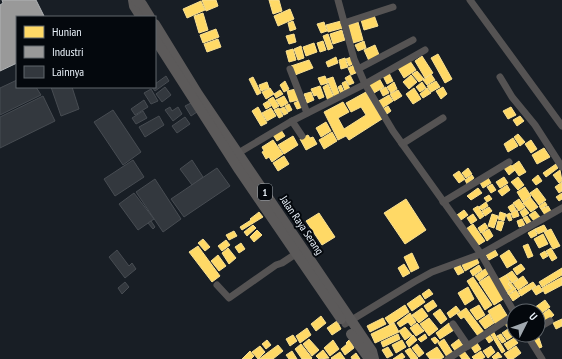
<svg xmlns="http://www.w3.org/2000/svg" width="562" height="359" font-family="'PT Sans Narrow',sans-serif">
  <style>
    .homes { fill: #ffd966; stroke: #f9e092 }
    .industry { fill: #999; stroke: #b1b4b6 }
    .building { fill: #33383e; stroke: #474c52 }
    .lines { fill: none; stroke-linecap: round; stroke-linejoin: round }
    .minor { stroke: #555353; stroke-width: 7 }
    .highway { stroke: #5c5a5a; stroke-width: 10 }
    .labels { text-anchor: middle; stroke-width: 4; stroke-linejoin: round; paint-order: stroke }
    .shield { fill: #04080d; stroke: #a5acb3; stroke-width: 1 }
    .shield-label { font-size: 10px; font-weight: bold; fill: #eaf2fa }
    .street-label { font-size: 11px; fill: #eaf2fa; stroke: #04080d }
  </style>
  <rect width="100%" height="100%" fill="#181e25"/>
  <!-- homes -->
  <g class="homes">
    <path d="M 202,0 L 216,0 L 218,6 L 206,11 Z"/>
    <path d="M 269,0 L 279,0 L 282,11 L 273,14 Z"/>
    <path d="M 201,1 L 205,10 L 187,18 L 183,9 Z"/>
    <path d="M 290,9 L 294,19 L 278,26 L 274,16 Z"/>
    <path d="M 203,13 L 208,30 L 199,33 L 194,16 Z"/>
    <path d="M 374,15 L 378,26 L 364,30 L 361,20 Z"/>
    <path d="M 293,21 L 296,29 L 290,31 L 288,23 Z"/>
    <path d="M 341,21 L 343,28 L 328,32 L 326,25 Z"/>
    <path d="M 324,22 L 327,31 L 321,33 L 317,24 Z"/>
    <path d="M 358,22 L 363,40 L 353,43 L 348,25 Z"/>
    <path d="M 216,29 L 219,37 L 203,43 L 200,35 Z"/>
    <path d="M 342,30 L 345,40 L 333,44 L 330,34 Z"/>
    <path d="M 294,34 L 296,42 L 289,44 L 286,36 Z"/>
    <path d="M 328,34 L 333,48 L 328,50 L 323,36 Z"/>
    <path d="M 218,39 L 221,47 L 207,52 L 204,44 Z"/>
    <path d="M 323,41 L 326,50 L 320,52 L 317,43 Z"/>
    <path d="M 364,41 L 366,48 L 358,51 L 355,45 Z"/>
    <path d="M 314,43 L 317,52 L 306,56 L 303,47 Z"/>
    <path d="M 375,45 L 380,57 L 369,61 L 364,50 Z"/>
    <path d="M 301,46 L 304,58 L 298,60 L 294,49 Z"/>
    <path d="M 293,49 L 296,60 L 289,62 L 286,51 Z"/>
    <path d="M 438,54 L 452,79 L 445,83 L 431,58 Z"/>
    <path d="M 422,56 L 433,73 L 425,78 L 415,61 Z"/>
    <path d="M 336,57 L 338,63 L 328,67 L 326,62 Z"/>
    <path d="M 351,57 L 354,63 L 349,66 L 346,59 Z"/>
    <path d="M 345,58 L 348,67 L 341,69 L 339,60 Z"/>
    <path d="M 309,60 L 313,68 L 295,75 L 291,66 Z"/>
    <path d="M 410,61 L 416,70 L 404,78 L 398,68 Z"/>
    <path d="M 354,65 L 358,72 L 351,75 L 348,68 Z"/>
    <path d="M 417,71 L 424,79 L 419,82 L 412,74 Z"/>
    <path d="M 389,73 L 393,81 L 387,84 L 383,76 Z"/>
    <path d="M 431,74 L 435,80 L 427,85 L 423,80 Z"/>
    <path d="M 350,75 L 354,83 L 349,85 L 345,78 Z"/>
    <path d="M 411,75 L 417,82 L 409,89 L 403,82 Z"/>
    <path d="M 325,76 L 328,83 L 321,85 L 318,78 Z"/>
    <path d="M 253,77 L 261,93 L 257,95 L 249,79 Z"/>
    <path d="M 333,77 L 340,96 L 335,98 L 327,79 Z"/>
    <path d="M 379,78 L 384,87 L 374,93 L 369,84 Z"/>
    <path d="M 285,81 L 289,89 L 284,92 L 280,85 Z"/>
    <path d="M 346,81 L 350,89 L 345,91 L 342,83 Z"/>
    <path d="M 436,81 L 440,87 L 431,92 L 427,86 Z"/>
    <path d="M 267,82 L 269,88 L 261,91 L 259,85 Z"/>
    <path d="M 394,82 L 397,89 L 391,93 L 387,87 Z"/>
    <path d="M 422,82 L 426,88 L 420,92 L 416,87 Z"/>
    <path d="M 328,84 L 334,98 L 328,101 L 323,87 Z"/>
    <path d="M 341,85 L 344,92 L 341,94 L 338,87 Z"/>
    <path d="M 320,86 L 324,97 L 319,99 L 317,95 L 314,96 L 311,89 Z"/>
    <path d="M 386,87 L 389,93 L 383,96 L 380,90 Z"/>
    <path d="M 443,87 L 447,94 L 441,99 L 436,91 Z"/>
    <path d="M 270,88 L 274,94 L 266,99 L 262,92 Z"/>
    <path d="M 414,88 L 421,99 L 413,104 L 406,94 Z"/>
    <path d="M 427,88 L 431,93 L 423,98 L 420,94 Z"/>
    <path d="M 296,89 L 299,100 L 290,102 L 287,91 Z"/>
    <path d="M 280,90 L 283,94 L 276,98 L 274,94 Z"/>
    <path d="M 398,90 L 402,96 L 394,101 L 390,94 Z"/>
    <path d="M 311,92 L 314,100 L 307,103 L 304,94 Z"/>
    <path d="M 366,92 L 382,119 L 349,140 L 346,136 L 338,140 L 324,112 L 343,102 L 349,112 L 338,118 L 344,129 L 366,115 L 361,107 L 351,112 L 346,103 Z"/>
    <path d="M 389,95 L 393,101 L 381,109 L 377,102 Z"/>
    <path d="M 284,96 L 288,103 L 281,107 L 276,100 Z"/>
    <path d="M 273,97 L 279,106 L 274,109 L 268,100 Z"/>
    <path d="M 301,100 L 303,107 L 297,109 L 294,103 Z"/>
    <path d="M 268,101 L 271,106 L 266,109 L 263,104 Z"/>
    <path d="M 289,104 L 292,110 L 288,112 L 285,106 Z"/>
    <path d="M 388,106 L 391,111 L 387,114 L 383,109 Z"/>
    <path d="M 258,107 L 267,123 L 261,126 L 252,111 Z"/>
    <path d="M 284,107 L 288,113 L 284,115 L 280,109 Z"/>
    <path d="M 511,107 L 516,115 L 508,119 L 503,111 Z"/>
    <path d="M 271,108 L 276,116 L 267,121 L 262,113 Z"/>
    <path d="M 279,108 L 283,116 L 279,118 L 274,110 Z"/>
    <path d="M 520,116 L 524,121 L 517,126 L 513,120 Z"/>
    <path d="M 326,122 L 331,131 L 321,137 L 316,128 Z"/>
    <path d="M 281,130 L 285,136 L 277,141 L 273,135 Z"/>
    <path d="M 332,132 L 337,141 L 324,149 L 319,140 Z"/>
    <path d="M 518,134 L 525,142 L 520,146 L 514,137 Z"/>
    <path d="M 308,135 L 310,138 L 313,137 L 317,144 L 306,150 L 300,139 Z"/>
    <path d="M 293,136 L 298,145 L 284,154 L 278,145 Z"/>
    <path d="M 513,138 L 518,146 L 508,152 L 504,144 Z"/>
    <path d="M 273,140 L 283,154 L 272,162 L 269,157 L 266,159 L 262,152 L 264,151 L 262,147 Z"/>
    <path d="M 531,140 L 537,149 L 531,153 L 525,144 Z"/>
    <path d="M 544,148 L 550,157 L 537,164 L 532,155 Z"/>
    <path d="M 284,156 L 289,164 L 278,171 L 273,163 Z"/>
    <path d="M 519,161 L 526,172 L 519,176 L 512,166 Z"/>
    <path d="M 510,164 L 515,170 L 509,175 L 504,168 Z"/>
    <path d="M 556,164 L 558,168 L 546,177 L 543,173 Z"/>
    <path d="M 468,168 L 472,174 L 466,178 L 462,173 Z"/>
    <path d="M 560,170 L 562,181 L 559,183 L 553,175 Z"/>
    <path d="M 459,171 L 465,179 L 459,183 L 453,175 Z"/>
    <path d="M 472,175 L 474,178 L 467,184 L 465,180 Z"/>
    <path d="M 538,175 L 542,181 L 536,185 L 532,180 Z"/>
    <path d="M 487,176 L 491,183 L 483,188 L 479,181 Z"/>
    <path d="M 504,177 L 508,183 L 500,188 L 496,182 Z"/>
    <path d="M 518,177 L 524,185 L 518,190 L 511,182 Z"/>
    <path d="M 562,182 L 562,191 L 559,193 L 555,187 Z"/>
    <path d="M 492,184 L 496,190 L 491,193 L 487,187 Z"/>
    <path d="M 507,185 L 510,190 L 502,196 L 498,191 Z"/>
    <path d="M 525,187 L 531,196 L 523,202 L 517,192 Z"/>
    <path d="M 478,188 L 482,193 L 471,200 L 467,196 Z"/>
    <path d="M 537,188 L 546,200 L 539,205 L 530,193 Z"/>
    <path d="M 562,193 L 562,199 L 559,201 L 556,197 Z"/>
    <path d="M 489,195 L 492,199 L 487,202 L 484,198 Z"/>
    <path d="M 530,197 L 538,207 L 531,212 L 523,203 Z"/>
    <path d="M 406,199 L 426,230 L 405,244 L 384,213 Z"/>
    <path d="M 519,199 L 525,207 L 519,211 L 513,203 Z"/>
    <path d="M 486,202 L 488,206 L 482,210 L 479,207 Z"/>
    <path d="M 545,202 L 547,205 L 541,209 L 539,206 Z"/>
    <path d="M 513,204 L 516,210 L 511,212 L 508,207 Z"/>
    <path d="M 478,206 L 484,216 L 480,219 L 473,209 Z"/>
    <path d="M 548,206 L 551,211 L 545,215 L 541,209 Z"/>
    <path d="M 489,207 L 492,211 L 485,216 L 482,211 Z"/>
    <path d="M 525,208 L 529,213 L 523,217 L 520,212 Z"/>
    <path d="M 464,210 L 468,215 L 461,220 L 457,215 Z"/>
    <path d="M 517,210 L 519,216 L 513,218 L 511,213 Z"/>
    <path d="M 535,211 L 540,217 L 534,221 L 529,215 Z"/>
    <path d="M 259,212 L 263,217 L 242,230 L 240,227 L 251,220 L 250,219 Z"/>
    <path d="M 500,212 L 506,214 L 504,221 L 498,219 Z"/>
    <path d="M 319,213 L 335,237 L 322,245 L 306,221 Z"/>
    <path d="M 510,213 L 512,220 L 509,221 L 506,215 Z"/>
    <path d="M 473,214 L 477,220 L 471,224 L 467,218 Z"/>
    <path d="M 492,214 L 498,216 L 494,228 L 488,226 Z"/>
    <path d="M 527,216 L 531,222 L 527,224 L 523,218 Z"/>
    <path d="M 522,219 L 525,225 L 519,227 L 517,221 Z"/>
    <path d="M 498,221 L 504,222 L 501,231 L 496,229 Z"/>
    <path d="M 485,223 L 488,228 L 481,233 L 478,228 Z"/>
    <path d="M 473,224 L 485,241 L 477,246 L 466,229 Z"/>
    <path d="M 253,225 L 256,228 L 247,236 L 244,232 Z"/>
    <path d="M 544,225 L 547,230 L 538,234 L 535,229 Z"/>
    <path d="M 489,229 L 493,236 L 487,241 L 482,233 Z"/>
    <path d="M 535,229 L 537,235 L 531,238 L 528,233 Z"/>
    <path d="M 551,229 L 560,246 L 553,249 L 544,232 Z"/>
    <path d="M 257,230 L 262,235 L 254,242 L 250,237 Z"/>
    <path d="M 234,231 L 237,236 L 229,240 L 226,235 Z"/>
    <path d="M 543,234 L 548,244 L 539,248 L 534,239 Z"/>
    <path d="M 203,239 L 210,247 L 205,251 L 198,243 Z"/>
    <path d="M 226,240 L 230,245 L 222,251 L 218,246 Z"/>
    <path d="M 241,243 L 245,249 L 239,253 L 235,247 Z"/>
    <path d="M 528,244 L 533,256 L 528,258 L 523,246 Z"/>
    <path d="M 198,246 L 220,276 L 212,282 L 189,252 Z"/>
    <path d="M 228,248 L 236,258 L 229,264 L 222,253 Z"/>
    <path d="M 551,248 L 557,258 L 552,261 L 546,251 Z"/>
    <path d="M 495,250 L 498,255 L 489,260 L 486,255 Z"/>
    <path d="M 509,250 L 517,262 L 507,268 L 500,256 Z"/>
    <path d="M 545,251 L 548,256 L 543,259 L 540,254 Z"/>
    <path d="M 412,253 L 419,268 L 411,272 L 404,257 Z"/>
    <path d="M 218,255 L 226,266 L 219,271 L 211,261 Z"/>
    <path d="M 476,257 L 479,263 L 465,271 L 462,265 Z"/>
    <path d="M 404,264 L 410,273 L 403,277 L 398,268 Z"/>
    <path d="M 521,264 L 525,269 L 517,275 L 513,269 Z"/>
    <path d="M 460,265 L 464,272 L 458,275 L 454,268 Z"/>
    <path d="M 479,265 L 482,270 L 473,276 L 470,271 Z"/>
    <path d="M 488,267 L 491,272 L 479,281 L 475,276 Z"/>
    <path d="M 562,268 L 562,275 L 542,287 L 539,282 Z"/>
    <path d="M 512,271 L 518,279 L 512,283 L 506,275 Z"/>
    <path d="M 490,275 L 505,298 L 494,305 L 479,282 Z"/>
    <path d="M 506,275 L 510,282 L 508,284 L 511,288 L 506,292 L 499,279 Z"/>
    <path d="M 523,276 L 528,283 L 518,290 L 513,283 Z"/>
    <path d="M 473,277 L 492,305 L 485,310 L 467,281 Z"/>
    <path d="M 562,277 L 562,285 L 545,294 L 542,288 Z"/>
    <path d="M 510,282 L 516,289 L 508,295 L 507,292 L 512,288 L 508,284 Z"/>
    <path d="M 533,282 L 536,286 L 521,296 L 518,291 Z"/>
    <path d="M 539,285 L 543,291 L 536,295 L 532,289 Z"/>
    <path d="M 468,287 L 474,299 L 465,305 L 458,293 Z"/>
    <path d="M 429,289 L 433,294 L 425,299 L 422,294 Z"/>
    <path d="M 516,290 L 520,296 L 513,301 L 509,295 Z"/>
    <path d="M 420,295 L 425,302 L 412,311 L 407,304 Z"/>
    <path d="M 433,300 L 437,306 L 428,312 L 424,306 Z"/>
    <path d="M 545,300 L 550,307 L 539,315 L 534,308 Z"/>
    <path d="M 500,304 L 508,317 L 496,325 L 488,311 Z"/>
    <path d="M 405,305 L 409,312 L 390,325 L 385,318 Z"/>
    <path d="M 479,305 L 485,315 L 477,320 L 470,310 Z"/>
    <path d="M 456,306 L 460,311 L 450,318 L 447,313 Z"/>
    <path d="M 422,308 L 428,316 L 419,323 L 412,315 Z"/>
    <path d="M 466,308 L 484,332 L 478,336 L 464,317 L 461,319 L 457,314 Z"/>
    <path d="M 440,309 L 447,319 L 441,324 L 433,314 Z"/>
    <path d="M 549,309 L 554,315 L 546,322 L 541,315 Z"/>
    <path d="M 410,313 L 416,322 L 411,326 L 408,322 L 400,327 L 397,323 Z"/>
    <path d="M 489,314 L 494,323 L 485,329 L 479,321 Z"/>
    <path d="M 321,316 L 326,323 L 316,331 L 311,324 Z"/>
    <path d="M 514,317 L 514,324 L 508,328 L 505,324 Z"/>
    <path d="M 383,318 L 386,324 L 370,332 L 367,326 Z"/>
    <path d="M 429,318 L 438,329 L 429,336 L 420,324 Z"/>
    <path d="M 562,319 L 562,326 L 556,329 L 553,323 Z"/>
    <path d="M 337,321 L 341,329 L 332,335 L 327,328 Z"/>
    <path d="M 394,323 L 399,332 L 375,343 L 371,334 Z"/>
    <path d="M 417,323 L 424,331 L 416,336 L 410,328 Z"/>
    <path d="M 449,323 L 454,330 L 440,339 L 436,333 Z"/>
    <path d="M 514,325 L 515,335 L 507,340 L 502,333 Z"/>
    <path d="M 405,327 L 412,335 L 405,340 L 399,331 Z"/>
    <path d="M 307,328 L 311,335 L 300,343 L 296,336 Z"/>
    <path d="M 493,331 L 505,351 L 502,353 L 490,333 Z"/>
    <path d="M 398,334 L 400,339 L 383,347 L 381,342 Z"/>
    <path d="M 425,334 L 427,338 L 421,342 L 418,339 Z"/>
    <path d="M 489,334 L 493,340 L 489,343 L 485,337 Z"/>
    <path d="M 501,334 L 506,341 L 502,343 L 497,336 Z"/>
    <path d="M 293,335 L 297,341 L 290,346 L 286,339 Z"/>
    <path d="M 413,335 L 417,340 L 409,347 L 406,342 Z"/>
    <path d="M 538,335 L 542,347 L 537,349 L 533,337 Z"/>
    <path d="M 435,337 L 439,341 L 435,344 L 431,339 Z"/>
    <path d="M 514,338 L 518,343 L 508,350 L 504,344 Z"/>
    <path d="M 309,339 L 319,350 L 312,356 L 303,344 Z"/>
    <path d="M 350,339 L 354,348 L 345,355 L 341,349 L 347,344 L 346,343 Z"/>
    <path d="M 444,339 L 453,353 L 447,357 L 438,343 Z"/>
    <path d="M 459,339 L 464,347 L 456,352 L 451,345 Z"/>
    <path d="M 267,340 L 271,345 L 266,349 L 262,344 Z"/>
    <path d="M 333,340 L 339,349 L 330,356 L 324,348 Z"/>
    <path d="M 402,340 L 406,347 L 396,353 L 392,345 Z"/>
    <path d="M 477,343 L 481,349 L 475,353 L 471,347 Z"/>
    <path d="M 301,344 L 312,358 L 311,359 L 302,359 L 295,349 Z"/>
    <path d="M 417,344 L 424,353 L 419,357 L 412,348 Z"/>
    <path d="M 278,345 L 283,351 L 273,359 L 259,359 Z"/>
    <path d="M 260,346 L 265,352 L 258,359 L 252,352 Z"/>
    <path d="M 491,346 L 495,352 L 488,358 L 483,351 Z"/>
    <path d="M 516,346 L 521,353 L 513,359 L 508,359 L 504,354 Z"/>
    <path d="M 388,347 L 393,355 L 387,358 L 382,350 Z"/>
    <path d="M 437,347 L 444,357 L 441,359 L 430,359 L 426,354 Z"/>
    <path d="M 410,348 L 418,358 L 417,359 L 411,359 L 405,351 Z"/>
    <path d="M 323,350 L 329,358 L 319,359 L 316,356 Z"/>
    <path d="M 250,351 L 254,356 L 251,359 L 242,359 Z"/>
    <path d="M 292,351 L 297,359 L 289,359 L 286,355 Z"/>
    <path d="M 464,351 L 470,359 L 462,359 L 459,355 Z"/>
    <path d="M 481,351 L 485,357 L 482,359 L 474,359 L 472,357 Z"/>
    <path d="M 340,352 L 345,359 L 332,359 L 331,358 Z"/>
    <path d="M 498,352 L 502,357 L 494,359 L 492,357 Z"/>
    <path d="M 356,353 L 360,359 L 352,359 L 351,357 Z"/>
    <path d="M 402,353 L 405,357 L 402,359 L 393,359 Z"/>
  </g>
  <!-- industry -->
  <path class="industry" d="M 2,0 L 36,0 L 44,16 L 17,17 L 17,63 L 0,71 L 0,5 L 3,3 Z"/>
  <!-- building -->
  <g class="building">
    <path d="M 166,76 L 169,81 L 155,91 L 152,87 L 155,87 L 155,84 Z"/>
    <path d="M 17,80 L 17,87 L 36,87 L 41,95 L 0,115 L 0,88 Z"/>
    <path d="M 51,87 L 72,87 L 79,109 L 61,116 Z"/>
    <path d="M 165,87 L 171,95 L 162,102 L 156,94 Z"/>
    <path d="M 151,89 L 158,101 L 151,104 L 144,93 Z"/>
    <path d="M 43,96 L 55,121 L 0,148 L 0,117 Z"/>
    <path d="M 144,100 L 148,107 L 135,115 L 131,109 Z"/>
    <path d="M 191,103 L 197,112 L 191,116 L 185,106 Z"/>
    <path d="M 170,107 L 172,111 L 178,107 L 182,114 L 173,121 L 165,110 Z"/>
    <path d="M 113,110 L 141,152 L 123,165 L 94,122 Z"/>
    <path d="M 143,111 L 147,118 L 136,124 L 132,118 Z"/>
    <path d="M 159,116 L 164,125 L 145,137 L 139,127 Z"/>
    <path d="M 185,117 L 190,124 L 177,133 L 172,126 Z"/>
    <path d="M 133,160 L 144,177 L 115,196 L 104,179 Z"/>
    <path d="M 192,160 L 203,177 L 192,185 L 180,169 Z"/>
    <path d="M 217,168 L 230,186 L 184,217 L 171,199 Z"/>
    <path d="M 155,179 L 181,219 L 163,232 L 136,192 Z"/>
    <path d="M 134,193 L 154,219 L 138,230 L 119,204 Z"/>
    <path d="M 151,221 L 155,227 L 153,229 L 148,223 Z"/>
    <path d="M 117,250 L 129,266 L 132,263 L 136,269 L 125,278 L 109,257 Z"/>
    <path d="M 125,282 L 129,287 L 122,294 L 118,288 Z"/>
  </g>
  <g class="lines">
    <!-- minor -->
    <g class="minor">
      <path d="M 338,0 L 354,59 L 365,84 L 393,131 L 481,254 L 514,312"/>
      <path d="M 470,0 L 562,126"/>
      <path d="M 344,23 L 393,7"/>
      <path d="M 290,69 L 307,113"/>
      <path d="M 358,69 L 413,40"/>
      <path d="M 500,77 L 512,97 L 535,125 L 562,167"/>
      <path d="M 292,121 L 302,136"/>
      <path d="M 402,144 L 443,118"/>
      <path d="M 235,155 L 292,121 L 365,84 L 425,50"/>
      <path d="M 443,202 L 509,162"/>
      <path d="M 217,285 L 229,298 L 276,265 L 282,263 L 297,253"/>
      <path d="M 345,324 L 414,282 L 432,272 L 481,254 L 562,208"/>
      <path d="M 453,324 L 468,346"/>
      <path d="M 538,328 L 550,321"/>
      <path d="M 527,335 L 542,359"/>
      <path d="M 448,359 L 514,315"/>
    </g>
    <!-- highway -->
    <g class="highway">
      <path d="M 133,0 L 134,6 L 141,17"/>
      <path d="M 136,0 L 142,4 L 150,17"/>
      <path d="M 155,24 L 198,94 L 372,351 L 374,359"/>
      <path d="M 155,39 L 239,170 L 341,319"/>
      <path d="M 351,334 L 367,356 L 373,359"/>
    </g>
  </g>
  <g class="labels">
    <!-- shield labels -->
    <rect class="shield" x="258" y="184" width="14" height="16" rx="3"/>
    <g class="shield-label">
      <text x="265" y="196">1</text>
    </g>
    <!-- street labels -->
    <g class="street-label">
      <text transform="translate(302 225) rotate(56)" y="4">Jalan Raya Serang</text>
    </g>
  </g>
  <!-- legend -->
  <rect x="16" y="16" width="140" height="72" fill="#04080d" stroke="#60666c"/>
  <rect x="24" y="26" width="20" height="12" fill="#ffd966" stroke="#60666c"/>
  <text x="52" y="36" font-size="12" fill="#eaf2fa">Hunian</text>
  <rect x="24" y="46" width="20" height="12" fill="#999999" stroke="#60666c"/>
  <text x="52" y="56" font-size="12" fill="#eaf2fa">Industri</text>
  <rect x="24" y="66" width="20" height="12" fill="#33383e" stroke="#60666c"/>
  <text x="52" y="76" font-size="12" fill="#eaf2fa">Lainnya</text>
  <!-- north arrow -->
  <g transform="translate(526 323) rotate(48)"><circle r="19" fill="#04080d" stroke="#60666c"/>
  <path d="M0-3L7 15L0 10L-7 15Z" fill="#a0a8af"/>
  <text y="-6" font-size="11" font-weight="bold" text-anchor="middle" fill="#eaf2fa">U</text>
  </g>
</svg>
